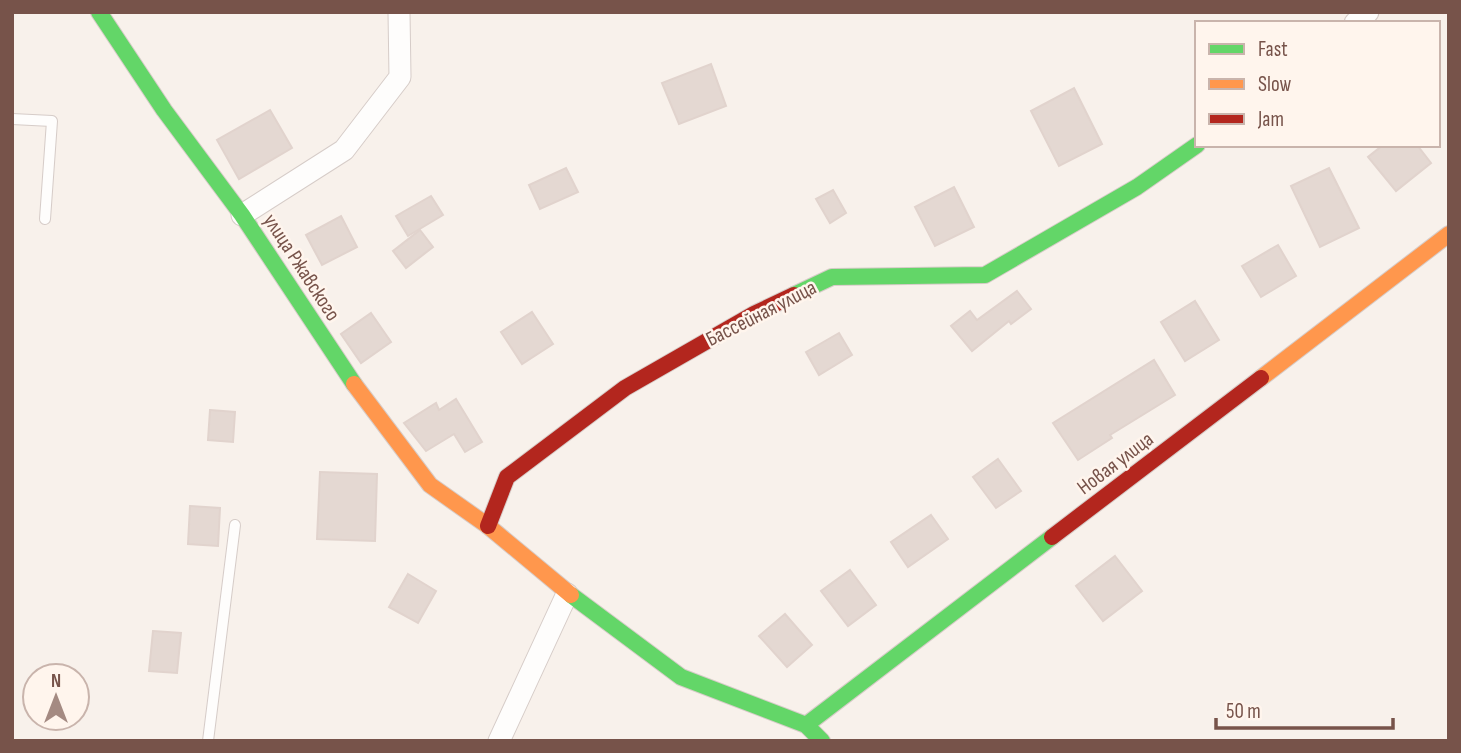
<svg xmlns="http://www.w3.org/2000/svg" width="1461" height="753" font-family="'Sofia Sans Condensed',sans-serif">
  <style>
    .building { fill: #e4d8d2; stroke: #e1d3cd; stroke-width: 2 }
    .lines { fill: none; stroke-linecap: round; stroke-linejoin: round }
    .lane-casing { stroke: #d6ccc8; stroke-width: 12 }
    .street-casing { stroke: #d6ccc8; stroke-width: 23 }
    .fast-casing { stroke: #d7ccc8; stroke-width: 18 }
    .slow-casing { stroke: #d7ccc8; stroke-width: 18 }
    .jam-casing { stroke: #d7ccc8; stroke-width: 18 }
    .lane { stroke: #fefdfc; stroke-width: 10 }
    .street { stroke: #fefdfc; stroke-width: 21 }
    .fast { stroke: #63d668; stroke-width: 16 }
    .slow { stroke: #ff974d; stroke-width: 16 }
    .jam { stroke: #b3261e; stroke-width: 16 }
    .labels { text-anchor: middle; stroke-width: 5; stroke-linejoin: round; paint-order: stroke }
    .street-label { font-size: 21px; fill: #77534a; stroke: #fff5ed }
  </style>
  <rect width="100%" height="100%" fill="#f8f1eb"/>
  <!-- building -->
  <g class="building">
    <path d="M 711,64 L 726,106 L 679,124 L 662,83 Z"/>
    <path d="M 1074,88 L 1102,144 L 1059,166 L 1031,111 Z"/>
    <path d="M 270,110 L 292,148 L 239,179 L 217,140 Z"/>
    <path d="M 1383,145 L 1417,145 L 1431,163 L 1396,191 L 1368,157 Z"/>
    <path d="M 566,168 L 578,192 L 540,209 L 529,185 Z"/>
    <path d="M 1329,168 L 1359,228 L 1320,247 L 1291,186 Z"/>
    <path d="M 954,187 L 974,227 L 935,246 L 915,207 Z"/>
    <path d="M 833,190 L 846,213 L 830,223 L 816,199 Z"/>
    <path d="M 431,196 L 443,215 L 408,236 L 396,216 Z"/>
    <path d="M 341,216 L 357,247 L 322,265 L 306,235 Z"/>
    <path d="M 420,230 L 433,247 L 406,268 L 393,251 Z"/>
    <path d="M 1278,245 L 1296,276 L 1261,297 L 1242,266 Z"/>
    <path d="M 1017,291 L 1031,309 L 1011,324 L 1009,321 L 972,351 L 951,326 L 970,311 L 977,320 Z"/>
    <path d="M 1195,301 L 1219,340 L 1185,361 L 1161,322 Z"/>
    <path d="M 532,312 L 553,344 L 522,364 L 501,332 Z"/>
    <path d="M 371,313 L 391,342 L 361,363 L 341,334 Z"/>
    <path d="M 839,333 L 852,355 L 819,375 L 806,352 Z"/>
    <path d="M 1154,360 L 1175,395 L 1110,435 L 1112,438 L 1078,460 L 1053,423 Z"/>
    <path d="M 456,399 L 482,442 L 465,452 L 454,434 L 426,451 L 404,423 L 436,403 L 439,410 Z"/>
    <path d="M 210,410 L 235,412 L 233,442 L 208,440 Z"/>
    <path d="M 998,459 L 1021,491 L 996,508 L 973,477 Z"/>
    <path d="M 320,472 L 377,474 L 375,541 L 317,539 Z"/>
    <path d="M 190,506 L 220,508 L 218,546 L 188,544 Z"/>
    <path d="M 931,515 L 948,539 L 908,567 L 891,542 Z"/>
    <path d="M 1115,556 L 1142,591 L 1103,621 L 1076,586 Z"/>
    <path d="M 850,570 L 876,605 L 848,626 L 821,591 Z"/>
    <path d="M 408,574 L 436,591 L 418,623 L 389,607 Z"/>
    <path d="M 785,614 L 812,645 L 787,667 L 759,636 Z"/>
    <path d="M 153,631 L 181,633 L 177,673 L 149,671 Z"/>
  </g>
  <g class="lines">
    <defs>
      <g id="lane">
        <path d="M 12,119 L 52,121 L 45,219"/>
        <path d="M 208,741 L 235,525"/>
      </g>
      <g id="street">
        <path d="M 1355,23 L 1368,12"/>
        <path d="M 242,215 L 344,150 L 400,77 L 399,12"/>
        <path d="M 499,741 L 567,594"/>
      </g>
      <g id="fast">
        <path d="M 99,12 L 164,110 L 242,215 L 354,384"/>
        <path d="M 794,295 L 832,277 L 985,275 L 1137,187 L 1197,145"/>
        <path d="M 571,595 L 681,677 L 806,725 L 822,741"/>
        <path d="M 806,725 L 1052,537"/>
      </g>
      <g id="slow">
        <path d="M 1261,378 L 1449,234"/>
        <path d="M 354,384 L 430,485 L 488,526 L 571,595"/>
      </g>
      <g id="jam">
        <path d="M 488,526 L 507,477 L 625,388 L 754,314 L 794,295"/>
        <path d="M 1052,537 L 1261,378"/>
      </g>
    </defs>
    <!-- lane casing -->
    <use href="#lane" class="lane-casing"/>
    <!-- street casing -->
    <use href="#street" class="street-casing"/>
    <!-- fast casing -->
    <use href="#fast" class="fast-casing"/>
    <!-- slow casing -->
    <use href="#slow" class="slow-casing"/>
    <!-- jam casing -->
    <use href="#jam" class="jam-casing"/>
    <!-- lane -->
    <use href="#lane" class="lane"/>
    <!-- street -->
    <use href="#street" class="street"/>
    <!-- fast -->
    <use href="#fast" class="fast"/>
    <!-- slow -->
    <use href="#slow" class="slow"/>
    <!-- jam -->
    <use href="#jam" class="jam"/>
  </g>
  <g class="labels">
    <!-- street labels -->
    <g class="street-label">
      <text transform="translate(302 267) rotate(57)" y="7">улица Ржавского</text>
      <text transform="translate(761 313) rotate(-27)" y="7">Бассейная улица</text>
      <text transform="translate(1115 463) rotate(-37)" y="7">Новая улица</text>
    </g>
  </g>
  <!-- border -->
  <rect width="1461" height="753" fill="none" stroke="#77534a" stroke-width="28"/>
  <!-- legend -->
  <rect x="1195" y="21" width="245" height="126" fill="#fff5ed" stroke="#c9b4ac" stroke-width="2"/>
  <rect x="1209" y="44" width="35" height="10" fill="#63d668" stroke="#c9b4ac" stroke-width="2"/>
  <text x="1258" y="56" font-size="21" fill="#77534a">Fast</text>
  <rect x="1209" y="79" width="35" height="10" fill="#ff974d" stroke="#c9b4ac" stroke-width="2"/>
  <text x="1258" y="91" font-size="21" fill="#77534a">Slow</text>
  <rect x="1209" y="114" width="35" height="10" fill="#b3261e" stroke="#c9b4ac" stroke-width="2"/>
  <text x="1258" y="126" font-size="21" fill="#77534a">Jam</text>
  <!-- north arrow -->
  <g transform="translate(56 697)"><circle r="33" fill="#fff5ed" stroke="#c9b4ac" stroke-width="2"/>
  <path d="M0-5L12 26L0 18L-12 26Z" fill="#a48a82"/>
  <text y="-10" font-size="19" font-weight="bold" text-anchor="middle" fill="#77534a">N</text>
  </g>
  <!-- scale -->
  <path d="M1216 718v10h177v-10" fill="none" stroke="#77534a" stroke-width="3.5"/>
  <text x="1226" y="718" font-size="21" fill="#77534a" stroke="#fff5ed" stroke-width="5" paint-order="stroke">50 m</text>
</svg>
